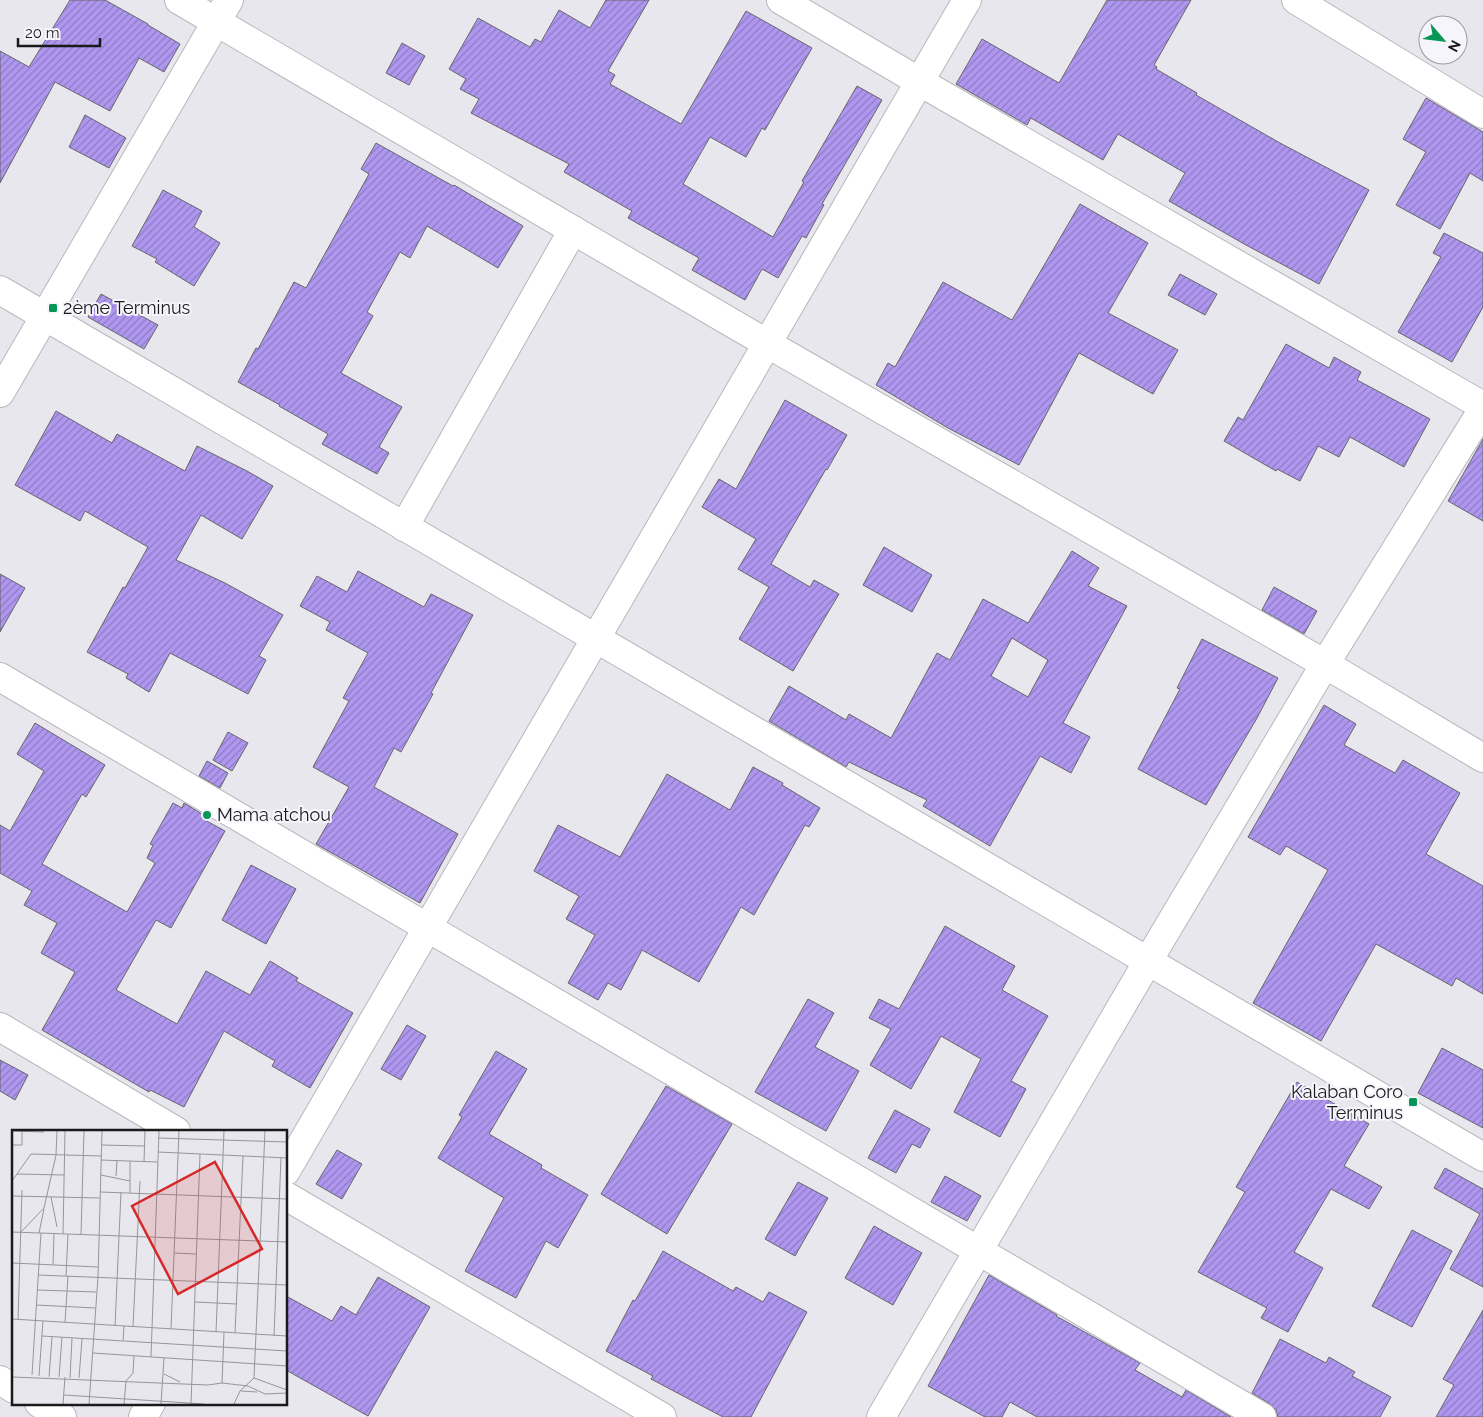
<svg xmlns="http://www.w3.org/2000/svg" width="1483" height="1417" font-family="Raleway,sans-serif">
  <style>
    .building { fill: url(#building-hatch); stroke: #66656b; fill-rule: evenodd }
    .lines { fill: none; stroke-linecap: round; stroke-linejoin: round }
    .street-casing { stroke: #b9b7bd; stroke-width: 30 }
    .street { stroke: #fff; stroke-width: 28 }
    .poi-dot { fill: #079656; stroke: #f6f5fb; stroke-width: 2 }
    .labels { text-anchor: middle; stroke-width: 4; stroke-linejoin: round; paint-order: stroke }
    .poi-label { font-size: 18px; fill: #1a1a1c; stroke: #f6f5fb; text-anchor: start }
    .inset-road { fill: none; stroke: #96959a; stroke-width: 1 }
    .view { fill: #d62828; fill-opacity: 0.15; stroke: #d62828; stroke-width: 2.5 }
    .inset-edge { fill: none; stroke: #1a1a1c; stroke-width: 2.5 }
  </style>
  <defs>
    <pattern id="building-hatch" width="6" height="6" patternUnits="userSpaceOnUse" patternTransform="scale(1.25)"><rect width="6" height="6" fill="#af97f0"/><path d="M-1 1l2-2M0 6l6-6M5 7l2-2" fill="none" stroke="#8e7ac2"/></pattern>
  </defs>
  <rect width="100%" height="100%" fill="#e8e7ee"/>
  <!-- building -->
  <g class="building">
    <path d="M 70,0 L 105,0 L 148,24 L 148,25 L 180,44 L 164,72 L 139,58 L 110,111 L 55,82 L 0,183 L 0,51 L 29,67 Z"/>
    <path d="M 606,0 L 649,0 L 608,71 L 615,75 L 610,84 L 681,124 L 746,11 L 812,48 L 765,130 L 762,128 L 746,157 L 710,137 L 683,184 L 773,237 L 804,182 L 802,181 L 857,86 L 882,100 L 822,204 L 824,205 L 806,238 L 802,236 L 778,278 L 762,269 L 745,300 L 692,270 L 699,258 L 628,218 L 632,211 L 564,172 L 569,164 L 471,113 L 479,99 L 460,89 L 466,79 L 449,69 L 478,18 L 530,47 L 535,39 L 541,42 L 559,10 L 590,28 Z"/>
    <path d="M 1107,0 L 1191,0 L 1154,65 L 1157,67 L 1156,69 L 1197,93 L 1196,95 L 1280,143 L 1369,190 L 1319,284 L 1246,245 L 1169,201 L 1185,173 L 1118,134 L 1103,160 L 1031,118 L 1027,125 L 956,84 L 982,39 L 1059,83 Z"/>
    <path d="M 402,43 L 425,56 L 409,85 L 386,73 Z"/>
    <path d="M 1426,98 L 1483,132 L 1483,181 L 1470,173 L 1440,229 L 1396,205 L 1426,152 L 1403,139 Z"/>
    <path d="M 85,115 L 126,138 L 109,168 L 69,147 Z"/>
    <path d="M 376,143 L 453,186 L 454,185 L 523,226 L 498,268 L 427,226 L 410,258 L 400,252 L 367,312 L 373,316 L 341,373 L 402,407 L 379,447 L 389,453 L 377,474 L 322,444 L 328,434 L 279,406 L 280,405 L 238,382 L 256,348 L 258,349 L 294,282 L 306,288 L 369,174 L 361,169 Z"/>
    <path d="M 163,190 L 202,211 L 194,227 L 220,243 L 194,286 L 155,262 L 157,259 L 132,246 Z"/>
    <path d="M 1080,204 L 1148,243 L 1108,313 L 1178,350 L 1153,394 L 1079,353 L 1019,465 L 948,428 L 876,385 L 888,363 L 895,367 L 943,282 L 1012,320 Z"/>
    <path d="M 1444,233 L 1483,253 L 1483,307 L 1452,362 L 1398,332 L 1441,257 L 1433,253 Z"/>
    <path d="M 1180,274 L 1217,294 L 1205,315 L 1168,295 Z"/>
    <path d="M 101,294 L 158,325 L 144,349 L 88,317 Z"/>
    <path d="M 1286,344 L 1329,368 L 1334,357 L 1361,372 L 1357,380 L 1430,419 L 1404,467 L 1350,437 L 1339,457 L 1318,446 L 1300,481 L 1277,469 L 1276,471 L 1224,441 L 1238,417 L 1243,420 Z"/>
    <path d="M 785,400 L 847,435 L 827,470 L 826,469 L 771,564 L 810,587 L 814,580 L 839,594 L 793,671 L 739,639 L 769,587 L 738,569 L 756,539 L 702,507 L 719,479 L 736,489 Z"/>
    <path d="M 56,411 L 112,443 L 117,434 L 185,471 L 197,446 L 247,471 L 273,486 L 242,539 L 201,515 L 176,560 L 225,583 L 283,615 L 259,656 L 266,660 L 248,694 L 170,653 L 149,692 L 126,678 L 128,674 L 87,652 L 123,587 L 125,588 L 148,547 L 85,511 L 80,521 L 15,485 Z"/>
    <path d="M 1483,439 L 1483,521 L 1448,501 Z"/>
    <path d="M 884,547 L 932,575 L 912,612 L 863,585 Z"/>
    <path d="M 1072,551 L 1099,568 L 1088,586 L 1127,606 L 1063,723 L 1090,737 L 1071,773 L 1040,756 L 990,846 L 923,806 L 927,800 L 849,762 L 846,767 L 769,721 L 789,686 L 846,720 L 849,714 L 891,738 L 937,653 L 950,660 L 983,599 L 1028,623 ZM 1012,638 L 1048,660 L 1028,697 L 991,676 Z"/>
    <path d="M 358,571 L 424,607 L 431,594 L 473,615 L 431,693 L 433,694 L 401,752 L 394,748 L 374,787 L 458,834 L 420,903 L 316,844 L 349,787 L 313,767 L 349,701 L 343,698 L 368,653 L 326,630 L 330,622 L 300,606 L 317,576 L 347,592 Z"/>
    <path d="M 0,574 L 25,588 L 0,632 Z"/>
    <path d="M 1274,587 L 1317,611 L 1304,634 L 1262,610 Z"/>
    <path d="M 1202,639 L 1278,678 L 1257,718 L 1206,805 L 1138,769 L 1180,689 L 1177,688 Z"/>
    <path d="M 1324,705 L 1356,724 L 1344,745 L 1395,773 L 1403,760 L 1460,793 L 1426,854 L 1483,886 L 1483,994 L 1456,978 L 1452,986 L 1376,944 L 1321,1041 L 1253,1003 L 1328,870 L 1286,846 L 1280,855 L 1248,837 Z"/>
    <path d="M 35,723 L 105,765 L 86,797 L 82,794 L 42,864 L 127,912 L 155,863 L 147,858 L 153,845 L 150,844 L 173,803 L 182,808 L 184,803 L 205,816 L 203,819 L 225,831 L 171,928 L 156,920 L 116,990 L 177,1024 L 206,971 L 250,995 L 270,961 L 298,978 L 296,981 L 353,1013 L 310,1088 L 272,1066 L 275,1061 L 224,1031 L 184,1107 L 150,1090 L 149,1092 L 42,1030 L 75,972 L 41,953 L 57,923 L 24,905 L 32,891 L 0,873 L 0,825 L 10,831 L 44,771 L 17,754 Z"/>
    <path d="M 228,732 L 248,743 L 232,771 L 213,760 Z"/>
    <path d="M 207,761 L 228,773 L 220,788 L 199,776 Z"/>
    <path d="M 753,767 L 783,783 L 782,785 L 820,808 L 809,827 L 805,825 L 754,915 L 741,907 L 699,982 L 642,950 L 621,990 L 608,983 L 598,1000 L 568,983 L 595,935 L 566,919 L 579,896 L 534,871 L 558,825 L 620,857 L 667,774 L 730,810 Z"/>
    <path d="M 251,865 L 296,889 L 266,944 L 222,920 Z"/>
    <path d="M 945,926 L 1015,966 L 1002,990 L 1048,1016 L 1011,1081 L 1026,1089 L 1000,1137 L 954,1112 L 981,1059 L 941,1036 L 911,1089 L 870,1065 L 891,1029 L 869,1018 L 879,999 L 899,1009 Z"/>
    <path d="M 808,999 L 834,1013 L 815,1047 L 859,1071 L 826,1131 L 755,1092 Z"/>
    <path d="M 407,1025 L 426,1036 L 401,1080 L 381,1069 Z"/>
    <path d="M 1442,1048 L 1483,1070 L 1483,1128 L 1418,1093 Z"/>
    <path d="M 496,1051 L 527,1069 L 489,1134 L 542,1165 L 541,1168 L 588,1195 L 558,1248 L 546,1241 L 516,1298 L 465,1271 L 504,1198 L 438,1158 L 462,1117 L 459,1115 Z"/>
    <path d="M 0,1060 L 28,1075 L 15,1100 L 0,1091 Z"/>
    <path d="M 1297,1082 L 1369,1124 L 1344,1166 L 1382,1187 L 1369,1209 L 1331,1189 L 1294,1252 L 1323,1268 L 1288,1332 L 1261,1318 L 1267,1308 L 1198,1272 L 1245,1192 L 1236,1187 Z"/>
    <path d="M 666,1086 L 732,1124 L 667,1234 L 601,1194 Z"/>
    <path d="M 895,1110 L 930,1129 L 920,1148 L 912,1144 L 896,1173 L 868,1158 Z"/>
    <path d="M 337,1150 L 362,1164 L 342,1199 L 316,1184 Z"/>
    <path d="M 1445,1168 L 1483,1189 L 1483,1287 L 1450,1269 L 1480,1214 L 1434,1188 Z"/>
    <path d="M 945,1176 L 981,1196 L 967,1221 L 931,1202 Z"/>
    <path d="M 798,1182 L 828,1198 L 795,1256 L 765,1239 Z"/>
    <path d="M 874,1226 L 922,1253 L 893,1305 L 845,1278 Z"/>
    <path d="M 1412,1230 L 1452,1251 L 1412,1327 L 1372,1306 Z"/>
    <path d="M 663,1251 L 733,1291 L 736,1287 L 763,1302 L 769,1292 L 807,1312 L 751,1417 L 723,1417 L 651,1379 L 653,1376 L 606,1351 L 633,1300 L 635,1301 Z"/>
    <path d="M 989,1275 L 1057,1315 L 1056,1316 L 1140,1363 L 1135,1370 L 1182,1397 L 1186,1390 L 1231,1417 L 1037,1417 L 1010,1402 L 1002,1417 L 985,1417 L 928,1386 Z"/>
    <path d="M 378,1277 L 430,1307 L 368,1416 L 286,1370 L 286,1296 L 332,1321 L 341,1306 L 356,1315 Z"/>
    <path d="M 1483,1310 L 1483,1417 L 1436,1417 L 1454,1385 L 1443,1379 Z"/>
    <path d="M 1280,1339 L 1326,1363 L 1329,1357 L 1355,1372 L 1352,1376 L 1391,1397 L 1380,1417 L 1278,1417 L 1276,1410 L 1270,1404 L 1252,1393 Z"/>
  </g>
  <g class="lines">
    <defs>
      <g id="street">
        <path d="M 179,0 L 768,344 L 1325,664 L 1483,758"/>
        <path d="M 781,0 L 920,82 L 1483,406"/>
        <path d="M 1296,0 L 1483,114"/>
        <path d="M 0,290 L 1483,1157"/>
        <path d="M 0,393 L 229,0"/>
        <path d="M 404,527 L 573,230"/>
        <path d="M 0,677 L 1262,1417"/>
        <path d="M 0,1027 L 176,1131"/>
        <path d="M 286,1171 L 967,0"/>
        <path d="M 286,1196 L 662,1417"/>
        <path d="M 0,1380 L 14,1389"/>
        <path d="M 39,1403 L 62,1417"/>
        <path d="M 143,1417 L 151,1403"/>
        <path d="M 881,1417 L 1148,961 L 1325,664 L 1483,409"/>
      </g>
    </defs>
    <!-- street casing -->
    <use href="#street" class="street-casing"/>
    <!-- street -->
    <use href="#street" class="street"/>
  </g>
  <!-- markers -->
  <g class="poi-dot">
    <rect x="48" y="303" width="10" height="10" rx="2.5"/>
    <circle cx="207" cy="815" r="5"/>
    <rect x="1408" y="1097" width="10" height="10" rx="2.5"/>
  </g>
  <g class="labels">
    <!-- poi labels -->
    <g class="poi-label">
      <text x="63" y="314">2ème Terminus</text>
      <text x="217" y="821">Mama atchou</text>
      <text x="1403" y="1098" text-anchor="end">Kalaban Coro<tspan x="1403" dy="21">Terminus</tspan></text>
    </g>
  </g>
  <!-- overview -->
  <g transform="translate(12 1130)">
    <rect width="275" height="275" fill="#e8e7ee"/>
    <path class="inset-road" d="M 0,1 L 32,2M 146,8 L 275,12M 0,15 L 10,15 L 10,1M 89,15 L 132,16M 146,22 L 275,28M 89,30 L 145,32M 118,31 L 118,63M 132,32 L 133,1M 5,44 L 52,45M 89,45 L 118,51M 104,46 L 105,30M 0,51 L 19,24 L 89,26M 88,62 L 275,69M 0,66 L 88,68M 39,67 L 45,97M 0,102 L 275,112M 9,102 L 32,78 L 44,25 L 45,1M 27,103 L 32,79M 51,104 L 53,1M 69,104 L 72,1M 162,123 L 184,124M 0,133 L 86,137M 41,135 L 42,103M 26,145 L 275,155M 54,146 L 56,104M 25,160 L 84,162M 183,172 L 225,174M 24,175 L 83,178M 0,189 L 275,206M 6,190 L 10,60M 53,192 L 56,146M 103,196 L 109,62M 121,197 L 128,51M 159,199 L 167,1M 204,202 L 212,1M 223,203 L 231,26M 30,206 L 275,221M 262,206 L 269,27M 111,211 L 112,196M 81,223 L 275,236M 139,227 L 147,1M 152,244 L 168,252M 20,245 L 29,103M 27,246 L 31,191M 0,247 L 196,255 L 210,253 L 236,256 L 253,264 L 275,263M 37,247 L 40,207M 47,247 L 50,207M 58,248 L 60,208M 67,248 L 70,209M 242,248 L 275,260M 210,253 L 212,202M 229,261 L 245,262M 52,265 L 192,274M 51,274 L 53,247M 77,274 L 86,147 L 90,1M 112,274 L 114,251 L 121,243 L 122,226M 149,274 L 152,228M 179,274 L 188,24M 222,274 L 228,261 L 242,248 L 253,1"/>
    <path class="view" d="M 203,32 L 250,119 L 166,164 L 120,76 Z"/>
    <rect width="275" height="275" class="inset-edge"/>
  </g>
  <!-- north arrow -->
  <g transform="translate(1443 40) rotate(118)"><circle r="24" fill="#f6f5fb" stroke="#9e9da2"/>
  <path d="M0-4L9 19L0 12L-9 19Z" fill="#079656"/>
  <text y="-8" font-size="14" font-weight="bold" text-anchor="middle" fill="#1a1a1c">N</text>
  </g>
  <!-- scale -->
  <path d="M18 38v8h82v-8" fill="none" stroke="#1a1a1c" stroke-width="2.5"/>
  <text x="25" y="38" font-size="15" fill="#1a1a1c" stroke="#f6f5fb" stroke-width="4" paint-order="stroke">20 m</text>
</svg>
